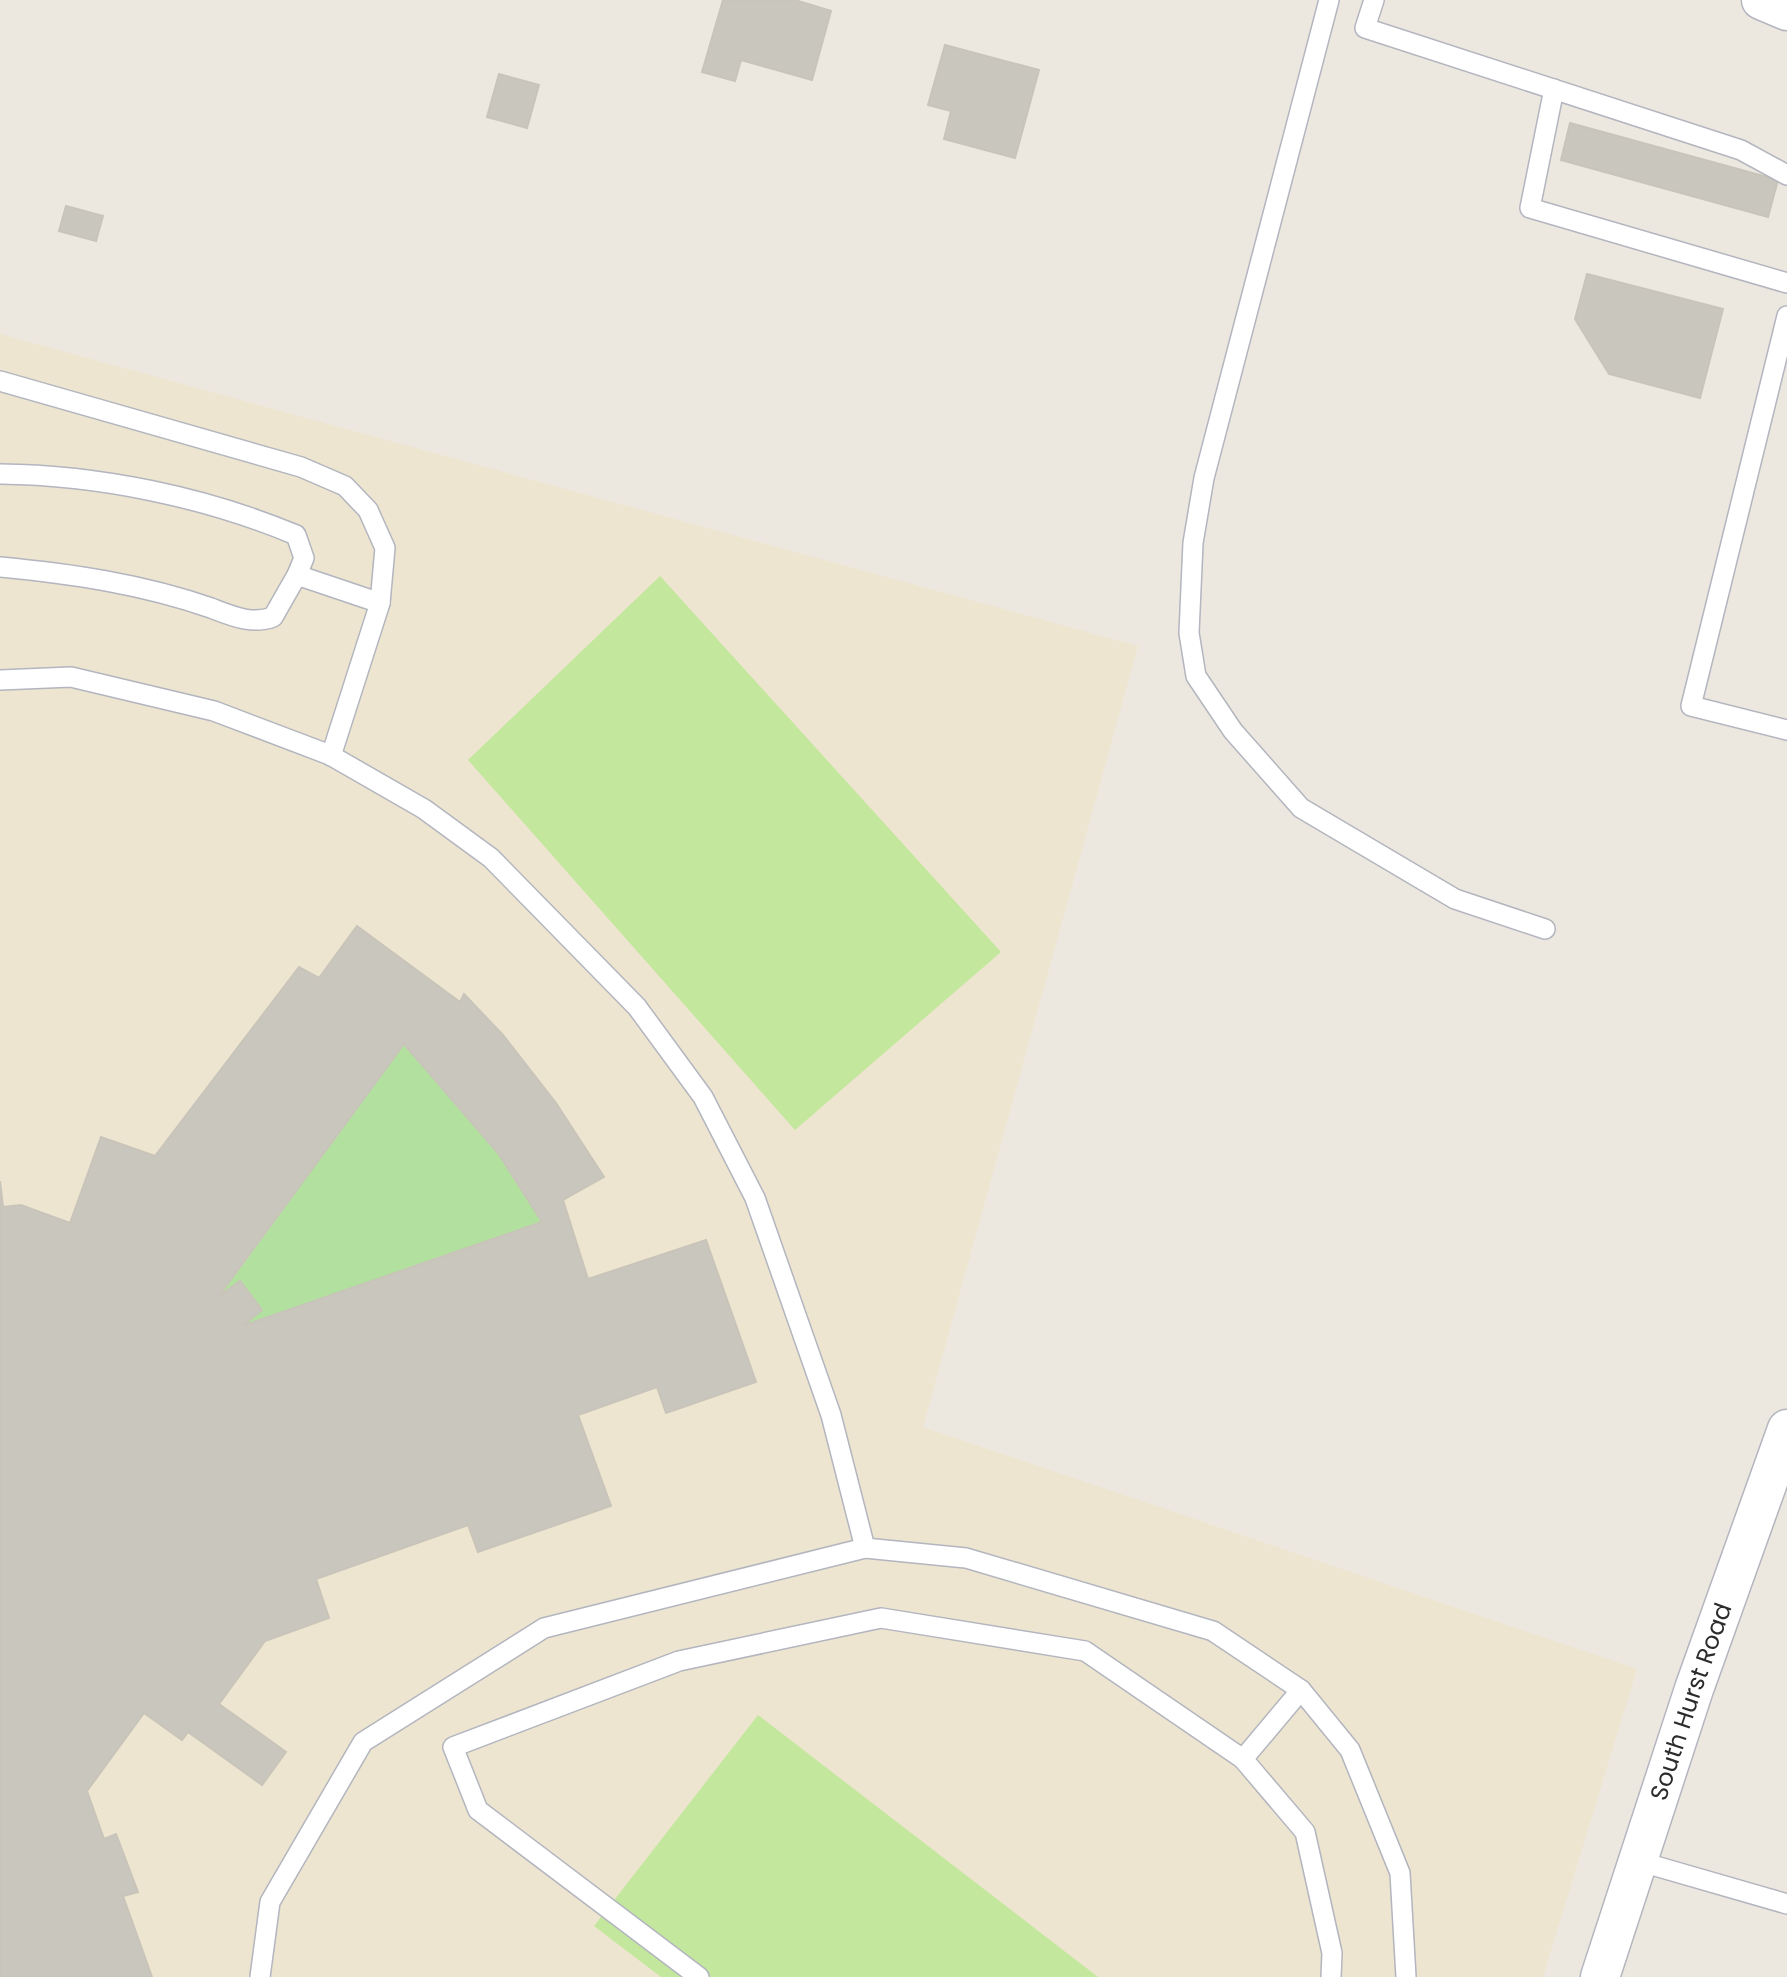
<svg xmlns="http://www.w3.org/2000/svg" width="1787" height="1977" font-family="Poppins,sans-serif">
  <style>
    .education { fill: #ede5d0 }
    .green { fill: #b2e09f }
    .pitch { fill: #c3e79c }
    .building { fill: #c9c6be; stroke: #c8c4b9; stroke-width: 2; fill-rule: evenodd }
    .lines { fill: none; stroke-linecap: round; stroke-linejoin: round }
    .lane-casing { stroke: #b3b5bf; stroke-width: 22 }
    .secondary-casing { stroke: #b3b5bf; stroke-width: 41 }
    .lane { stroke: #fff; stroke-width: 19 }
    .secondary { stroke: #fff; stroke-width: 38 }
    .labels { text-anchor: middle; stroke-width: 5; stroke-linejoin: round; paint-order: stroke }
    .street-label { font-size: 24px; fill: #2c2c2c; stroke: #fff }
  </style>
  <rect width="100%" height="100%" fill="#ede8df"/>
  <!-- education -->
  <path class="education" d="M 0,334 L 1138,646 L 923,1427 L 1637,1669 L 1543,1977 L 0,1977 Z"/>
  <!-- green -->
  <path class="green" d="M 404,1044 L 498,1153 L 542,1222 L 242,1326 L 262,1310 L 241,1281 L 219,1297 Z"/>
  <!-- pitch -->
  <g class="pitch">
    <path d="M 660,576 L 1001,952 L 795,1130 L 468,760 Z"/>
    <path d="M 758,1715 L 1098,1977 L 661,1977 L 594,1926 Z"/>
  </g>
  <!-- building -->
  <g class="building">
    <path d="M 723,0 L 795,0 L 831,11 L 812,80 L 741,60 L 735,81 L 702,72 Z"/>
    <path d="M 945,45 L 1039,70 L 1015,158 L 944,139 L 951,111 L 928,105 Z"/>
    <path d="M 499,74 L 539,85 L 527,128 L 487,117 Z"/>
    <path d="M 1570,123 L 1778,180 L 1768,217 L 1561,160 Z"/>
    <path d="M 66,206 L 103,216 L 96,241 L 59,231 Z"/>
    <path d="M 1587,274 L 1723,309 L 1700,398 L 1609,374 L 1575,319 Z"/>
    <path d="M 357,926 L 460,1002 L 464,994 L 503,1035 L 556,1103 L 604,1177 L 563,1200 L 588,1279 L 706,1240 L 756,1382 L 666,1413 L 657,1387 L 578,1415 L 611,1506 L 478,1552 L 468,1525 L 316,1579 L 329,1618 L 265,1641 L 219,1704 L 286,1752 L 262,1785 L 188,1732 L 182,1740 L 144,1713 L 87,1791 L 104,1839 L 116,1834 L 138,1892 L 123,1896 L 152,1977 L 0,1977 L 0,1181 L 3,1207 L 21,1205 L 70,1223 L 101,1137 L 155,1156 L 299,967 L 319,978 ZM 404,1044 L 498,1153 L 542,1222 L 242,1326 L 262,1310 L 240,1281 L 218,1297 Z"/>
  </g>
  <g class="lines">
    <defs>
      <g id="lane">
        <path d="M 1329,0 L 1204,478 L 1193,543 L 1189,633 L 1196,676 L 1233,731 L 1301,808 L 1455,899 L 1545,929"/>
        <path d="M 1374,0 L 1365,28 L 1741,150 L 1787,175"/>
        <path d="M 1554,89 L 1530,208 L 1787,283"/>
        <path d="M 1787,316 L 1691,706 L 1787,730"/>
        <path d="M 0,381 L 301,467 L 345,486 L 368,510 L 385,548 L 380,603 L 331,756"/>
        <path d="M 0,474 C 99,475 205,497 296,535 L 304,558 L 297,575"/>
        <path d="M 0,567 C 73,574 142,584 211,608 C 232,616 252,625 273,617 L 297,575 L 380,603"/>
        <path d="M 0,680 L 71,677 L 214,711 L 330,755 L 424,809 L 491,858 L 637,1007 L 703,1097 L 755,1198 L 831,1415 L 865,1548"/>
        <path d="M 1301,1690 L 1243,1759 L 1305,1832 L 1332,1953 L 1331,1977"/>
        <path d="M 1638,1861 L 1787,1904"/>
        <path d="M 260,1977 L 270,1902 L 363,1742 L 544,1628 L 865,1548 L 966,1558 L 1213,1631 L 1301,1690 L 1350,1750 L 1400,1873 L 1406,1977"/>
        <path d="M 699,1977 L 478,1810 L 453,1747 L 679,1661 L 881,1618 L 1085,1651 L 1243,1759"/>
      </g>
      <g id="secondary">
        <path d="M 1761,0 L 1787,11"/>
        <path id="s1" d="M 1600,1977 L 1694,1689 L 1787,1429"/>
      </g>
    </defs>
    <!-- lane casing -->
    <use href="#lane" class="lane-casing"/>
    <!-- secondary casing -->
    <use href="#secondary" class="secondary-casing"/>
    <!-- lane -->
    <use href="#lane" class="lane"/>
    <!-- secondary -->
    <use href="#secondary" class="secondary"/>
  </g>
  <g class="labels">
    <!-- street labels -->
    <g class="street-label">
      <text dy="8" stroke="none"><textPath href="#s1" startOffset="290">South Hurst Road</textPath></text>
    </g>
  </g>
</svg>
